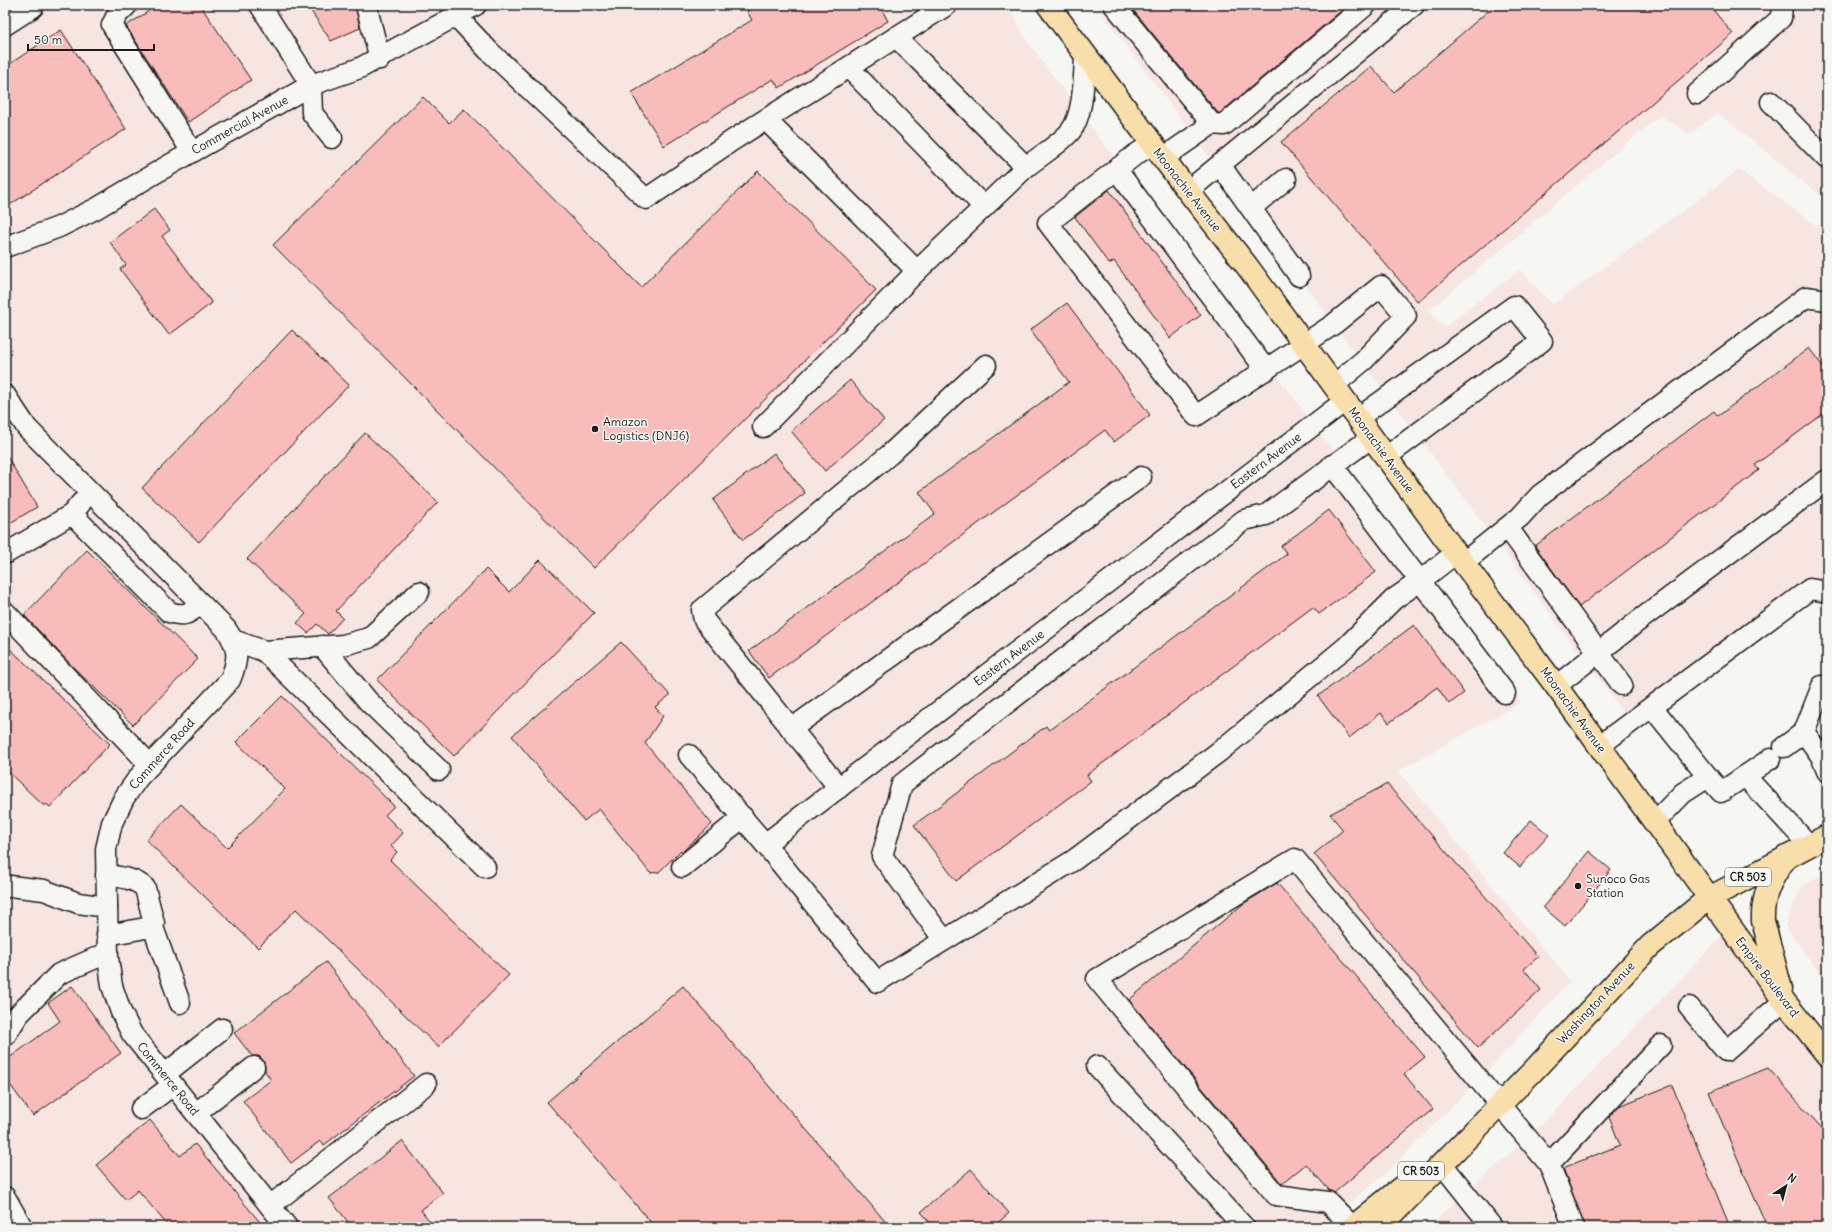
<svg xmlns="http://www.w3.org/2000/svg" width="1832" height="1232" font-family="Delius,sans-serif">
  <style>
    .built { fill: #f7e5e1 }
    .building { fill: #f8bcba; stroke: #1c1c1c }
    .lines { fill: none; stroke-linecap: round; stroke-linejoin: round }
    .minor-casing { stroke: #1c1c1c; stroke-width: 23 }
    .major-casing { stroke: #1c1c1c; stroke-width: 25 }
    .minor { stroke: #f6f6f2; stroke-width: 20 }
    .major { stroke: #f8deab; stroke-width: 22 }
    .poi-dot { fill: #1c1c1c; stroke: #f6f6f2; stroke-width: 1.5 }
    .labels { text-anchor: middle; stroke-width: 3; stroke-linejoin: round; paint-order: stroke }
    .shield { fill: #f6f6f2; stroke: #5d5d5c; stroke-width: 1 }
    .shield-label { font-size: 11px; font-weight: bold; fill: #1c1c1c }
    .street-label { font-size: 12px; fill: #1c1c1c; stroke: #f6f6f2 }
    .poi-label { font-size: 12px; fill: #1c1c1c; stroke: #f6f6f2; text-anchor: start }
  </style>
  <rect width="100%" height="100%" fill="#f6f6f2"/>
  <filter id="ink" filterUnits="userSpaceOnUse"><feTurbulence type="fractalNoise" baseFrequency=".025" numOctaves="2"/><feDisplacementMap in="SourceGraphic" scale="8" xChannelSelector="R" yChannelSelector="G"/><feConvolveMatrix kernelMatrix="1 2 1 2 8 2 1 2 1" color-interpolation-filters="sRGB"/></filter>
  <g filter="url(#ink)">
    <!-- built -->
    <g class="built">
      <path d="M 5,5 L 1008,5 L 1027,41 L 1521,702 L 1398,771 L 1570,981 L 1491,1067 L 1386,1173 L 1319,1227 L 5,1227 Z"/>
      <path d="M 1096,5 L 1827,5 L 1827,201 L 1718,113 L 1690,134 L 1660,115 L 1428,311 L 1444,327 L 1520,270 L 1553,305 L 1739,170 L 1827,233 L 1827,578 L 1632,723 Z"/>
      <path d="M 1827,873 L 1827,983 L 1785,926 L 1801,887 Z"/>
      <path d="M 1734,923 L 1827,1035 L 1827,1227 L 1428,1227 L 1546,1121 Z"/>
    </g>
    <!-- building -->
    <g class="building">
      <path d="M 158,5 L 200,5 L 251,80 L 188,122 L 126,26 Z"/>
      <path d="M 307,5 L 355,5 L 360,28 L 331,41 Z"/>
      <path d="M 758,5 L 879,5 L 888,21 L 779,88 L 773,79 L 664,146 L 631,93 L 752,20 L 747,11 Z"/>
      <path d="M 1129,5 L 1348,5 L 1220,113 L 1218,113 Z"/>
      <path d="M 1495,5 L 1709,5 L 1733,34 L 1418,302 L 1281,142 L 1371,66 L 1394,92 Z"/>
      <path d="M 61,30 L 126,129 L 5,208 L 5,67 Z"/>
      <path d="M 423,97 L 449,123 L 464,109 L 641,287 L 758,171 L 876,290 L 594,568 L 273,245 Z"/>
      <path d="M 1109,190 L 1201,315 L 1170,338 L 1114,261 L 1109,264 L 1075,217 Z"/>
      <path d="M 154,209 L 170,230 L 162,236 L 212,303 L 169,335 L 120,269 L 126,265 L 110,242 Z"/>
      <path d="M 1067,303 L 1150,415 L 1114,442 L 1105,430 L 769,678 L 749,651 L 935,514 L 919,492 L 1069,382 L 1030,330 Z"/>
      <path d="M 292,330 L 349,385 L 199,542 L 142,488 Z"/>
      <path d="M 1809,348 L 1827,372 L 1827,411 L 1755,465 L 1759,470 L 1579,607 L 1535,546 L 1714,411 L 1718,416 Z"/>
      <path d="M 850,380 L 884,420 L 825,471 L 791,431 Z"/>
      <path d="M 365,433 L 438,502 L 336,611 L 343,618 L 328,634 L 317,624 L 308,633 L 297,623 L 306,614 L 247,559 Z"/>
      <path d="M 5,453 L 37,507 L 5,526 Z"/>
      <path d="M 774,453 L 805,493 L 743,540 L 713,500 Z"/>
      <path d="M 1329,510 L 1376,572 L 1319,614 L 1313,607 L 1087,775 L 1091,781 L 956,881 L 914,825 L 1046,726 L 1049,730 L 1287,554 L 1281,546 Z"/>
      <path d="M 87,550 L 198,659 L 133,725 L 73,667 L 24,615 Z"/>
      <path d="M 540,560 L 594,613 L 454,756 L 377,680 L 486,569 L 509,592 Z"/>
      <path d="M 1414,625 L 1464,693 L 1449,704 L 1437,687 L 1389,723 L 1381,713 L 1349,738 L 1318,696 Z"/>
      <path d="M 621,642 L 670,695 L 655,707 L 663,716 L 645,743 L 712,824 L 682,852 L 681,850 L 659,872 L 650,873 L 599,809 L 584,821 L 512,736 Z"/>
      <path d="M 5,644 L 110,744 L 50,807 L 46,804 L 44,806 L 5,769 Z"/>
      <path d="M 282,696 L 394,806 L 385,815 L 403,833 L 391,846 L 397,852 L 390,860 L 509,975 L 438,1047 L 296,909 L 258,948 L 146,840 L 181,804 L 227,848 L 285,789 L 236,742 Z"/>
      <path d="M 1387,784 L 1538,957 L 1524,969 L 1541,990 L 1478,1048 L 1314,854 L 1343,830 L 1330,814 Z"/>
      <path d="M 1531,820 L 1549,835 L 1520,867 L 1503,853 Z"/>
      <path d="M 1589,851 L 1611,870 L 1565,926 L 1543,907 Z"/>
      <path d="M 1277,883 L 1425,1057 L 1404,1074 L 1433,1109 L 1334,1193 L 1329,1190 L 1306,1164 L 1282,1184 L 1129,1000 L 1243,904 Z"/>
      <path d="M 326,962 L 414,1076 L 324,1145 L 320,1141 L 291,1163 L 243,1101 L 271,1080 L 265,1071 L 265,1066 L 263,1060 L 259,1056 L 252,1056 L 234,1033 Z"/>
      <path d="M 72,986 L 121,1053 L 33,1116 L 5,1078 L 5,1061 L 60,1021 L 48,1003 Z"/>
      <path d="M 683,986 L 890,1227 L 655,1227 L 547,1102 Z"/>
      <path d="M 1768,1068 L 1827,1134 L 1827,1227 L 1767,1227 L 1709,1092 Z"/>
      <path d="M 1672,1085 L 1730,1227 L 1585,1227 L 1563,1168 L 1620,1145 L 1609,1117 L 1619,1106 Z"/>
      <path d="M 150,1120 L 180,1156 L 195,1144 L 264,1227 L 169,1227 L 138,1190 L 126,1200 L 96,1165 Z"/>
      <path d="M 402,1141 L 443,1193 L 421,1210 L 434,1227 L 352,1227 L 329,1198 Z"/>
      <path d="M 971,1169 L 1009,1213 L 993,1227 L 934,1227 L 921,1212 Z"/>
    </g>
    <g class="lines">
      <defs>
        <g id="minor">
          <path d="M 127,5 L 117,15 L 112,25 L 192,152"/>
          <path d="M 260,5 L 311,85 L 312,113 L 332,138"/>
          <path d="M 366,5 L 380,59"/>
          <path d="M 1114,5 L 1212,124"/>
          <path d="M 456,16 L 488,50 L 646,199 L 733,140 L 947,5"/>
          <path d="M 5,25 L 33,7"/>
          <path d="M 849,68 L 984,207"/>
          <path d="M 1697,94 L 1781,18 L 1782,5"/>
          <path d="M 1771,102 L 1827,159"/>
          <path d="M 766,120 L 917,271 L 1026,167 L 896,37"/>
          <path d="M 1152,144 L 1135,155 L 1048,223 L 1196,416 L 1334,324 L 1381,286 L 1406,316 L 1364,360 L 1334,385"/>
          <path d="M 1163,158 L 1212,124 L 1224,125 L 1366,5"/>
          <path d="M 1220,165 L 1299,276"/>
          <path d="M 1026,167 C 1040,156 1057,146 1069,133 C 1084,117 1084,76 1085,55"/>
          <path d="M 1116,169 L 1266,370"/>
          <path d="M 1188,191 L 1414,5"/>
          <path d="M 1251,208 L 1286,179"/>
          <path d="M 5,247 L 59,227 L 97,208 L 164,168 L 311,85 L 360,68 L 476,5"/>
          <path d="M 5,395 L 27,428 L 226,629 C 239,648 239,659 230,680 L 138,778 L 124,798 L 112,823 L 106,849 L 108,957 L 112,986 L 121,1012 L 132,1034 L 287,1227"/>
          <path d="M 1358,418 L 1514,306 L 1542,341 L 1386,457"/>
          <path d="M 763,427 L 917,271"/>
          <path d="M 1332,465 L 1505,693"/>
          <path d="M 72,514 L 169,612 C 185,617 188,614 201,604"/>
          <path d="M 1508,528 L 1622,685"/>
          <path d="M 5,554 L 72,514 L 81,503"/>
          <path d="M 1464,562 L 1520,517 L 1540,495 L 1806,297 L 1827,300"/>
          <path d="M 5,612 L 150,765"/>
          <path d="M 233,640 L 264,651 L 485,867"/>
          <path d="M 322,646 L 368,701 L 439,770"/>
          <path d="M 264,651 L 343,645 L 369,638 L 419,592"/>
          <path d="M 1556,686 L 1637,622 L 1827,480"/>
          <path d="M 1652,707 L 1708,777"/>
          <path d="M 791,729 L 1141,477"/>
          <path d="M 1804,732 L 1821,756 L 1827,771"/>
          <path d="M 1599,746 L 1810,589 L 1827,592"/>
          <path d="M 1784,747 L 1804,732 L 1822,686"/>
          <path d="M 689,755 L 765,844 L 877,982 L 1074,860 L 1220,751 L 1346,647 L 1394,599 L 1420,581 L 1456,553"/>
          <path d="M 1745,776 L 1770,759"/>
          <path d="M 839,788 L 704,620 L 702,610 L 889,455 L 986,365"/>
          <path d="M 1654,823 L 1683,793 L 1708,777 L 1721,792 L 1745,776 L 1809,845"/>
          <path d="M 765,844 L 1345,401"/>
          <path d="M 682,867 L 743,817"/>
          <path d="M 106,875 C 119,877 135,878 145,888 L 154,923 L 151,927 L 107,935"/>
          <path d="M 5,888 L 10,886 L 44,890 L 78,903 L 107,907"/>
          <path d="M 153,927 L 180,1003"/>
          <path d="M 944,940 L 882,856 L 902,784 L 1244,520 L 1266,515 L 1372,437"/>
          <path d="M 1689,1007 L 1726,1051 L 1784,1001"/>
          <path d="M 5,1036 L 19,1014 L 59,974 L 107,953"/>
          <path d="M 1097,1066 L 1244,1227"/>
          <path d="M 165,1074 L 222,1029"/>
          <path d="M 141,1109 L 173,1085"/>
          <path d="M 196,1113 L 254,1067"/>
          <path d="M 1442,1164 L 1492,1227"/>
          <path d="M 1549,1164 L 1661,1045"/>
          <path d="M 5,1197 L 22,1227"/>
          <path d="M 270,1206 L 426,1084"/>
          <path d="M 1353,1227 L 1328,1202 L 1276,1195 L 1097,979 L 1295,859 L 1549,1164 L 1574,1227"/>
        </g>
        <g id="major">
          <path d="M 1048,5 L 1188,191 L 1247,266 L 1456,553 L 1556,686 L 1784,1001 L 1827,1055"/>
          <path d="M 1781,989 L 1763,921 C 1762,894 1771,879 1786,857"/>
          <path d="M 1353,1227 L 1402,1187"/>
          <path d="M 1380,1227 L 1532,1072 L 1650,946 L 1709,898 L 1827,836"/>
        </g>
      </defs>
      <!-- minor casing -->
      <use href="#minor" class="minor-casing"/>
      <!-- major casing -->
      <use href="#major" class="major-casing"/>
      <!-- minor -->
      <use href="#minor" class="minor"/>
      <!-- major -->
      <use href="#major" class="major"/>
    </g>
  </g>
  <!-- markers -->
  <g class="poi-dot">
    <circle cx="595" cy="429" r="4"/>
    <circle cx="1578" cy="886" r="4"/>
  </g>
  <g class="labels">
    <!-- shield labels -->
    <g class="shield">
      <rect x="1725" y="868" width="46" height="18" rx="3"/>
      <rect x="1398" y="1162" width="46" height="18" rx="3"/>
    </g>
    <g class="shield-label">
      <text x="1748" y="881">CR 503</text>
      <text x="1421" y="1175">CR 503</text>
    </g>
    <!-- street labels -->
    <g class="street-label">
      <text transform="translate(240 125) rotate(-29)" y="4">Commercial Avenue</text>
      <text transform="translate(1187 190) rotate(52)" y="4">Moonachie Avenue</text>
      <text transform="translate(1381 450) rotate(54)" y="4">Moonachie Avenue</text>
      <text transform="translate(1266 461) rotate(-37)" y="4">Eastern Avenue</text>
      <text transform="translate(1009 658) rotate(-37)" y="4">Eastern Avenue</text>
      <text transform="translate(1573 710) rotate(54)" y="4">Moonachie Avenue</text>
      <text transform="translate(162 754) rotate(-48)" y="4">Commerce Road</text>
      <text transform="translate(1767 977) rotate(53)" y="4">Empire Boulevard</text>
      <text transform="translate(1596 1003) rotate(-47)" y="4">Washington Avenue</text>
      <text transform="translate(168 1079) rotate(51)" y="4">Commerce Road</text>
    </g>
    <!-- poi labels -->
    <g class="poi-label">
      <text x="603" y="426">Amazon<tspan x="603" dy="14">Logistics (DNJ6)</tspan></text>
      <text x="1586" y="883">Sunoco Gas<tspan x="1586" dy="14">Station</tspan></text>
    </g>
  </g>
  <!-- margin -->
  <rect width="1832" height="1232" fill="none" stroke="#f6f6f2" stroke-width="20"/>
  <rect x="10" y="10" width="1812" height="1212" fill="none" stroke="#1c1c1c" stroke-width="1.5" filter="url(#ink)"/>
  <!-- north arrow -->
  <g transform="translate(1786 1186) rotate(36)" stroke="#f6f6f2" stroke-width="3" paint-order="stroke">
  <path d="M0-3L7 15L0 10L-7 15Z" fill="#1c1c1c"/>
  <text y="-6" font-size="11" font-weight="bold" text-anchor="middle" fill="#1c1c1c">N</text>
  </g>
  <!-- scale -->
  <path d="M28 44v6h126v-6" fill="none" stroke="#1c1c1c" stroke-width="2"/>
  <text x="34" y="44" font-size="12" fill="#1c1c1c" stroke="#f6f6f2" stroke-width="3" paint-order="stroke">50 m</text>
</svg>
